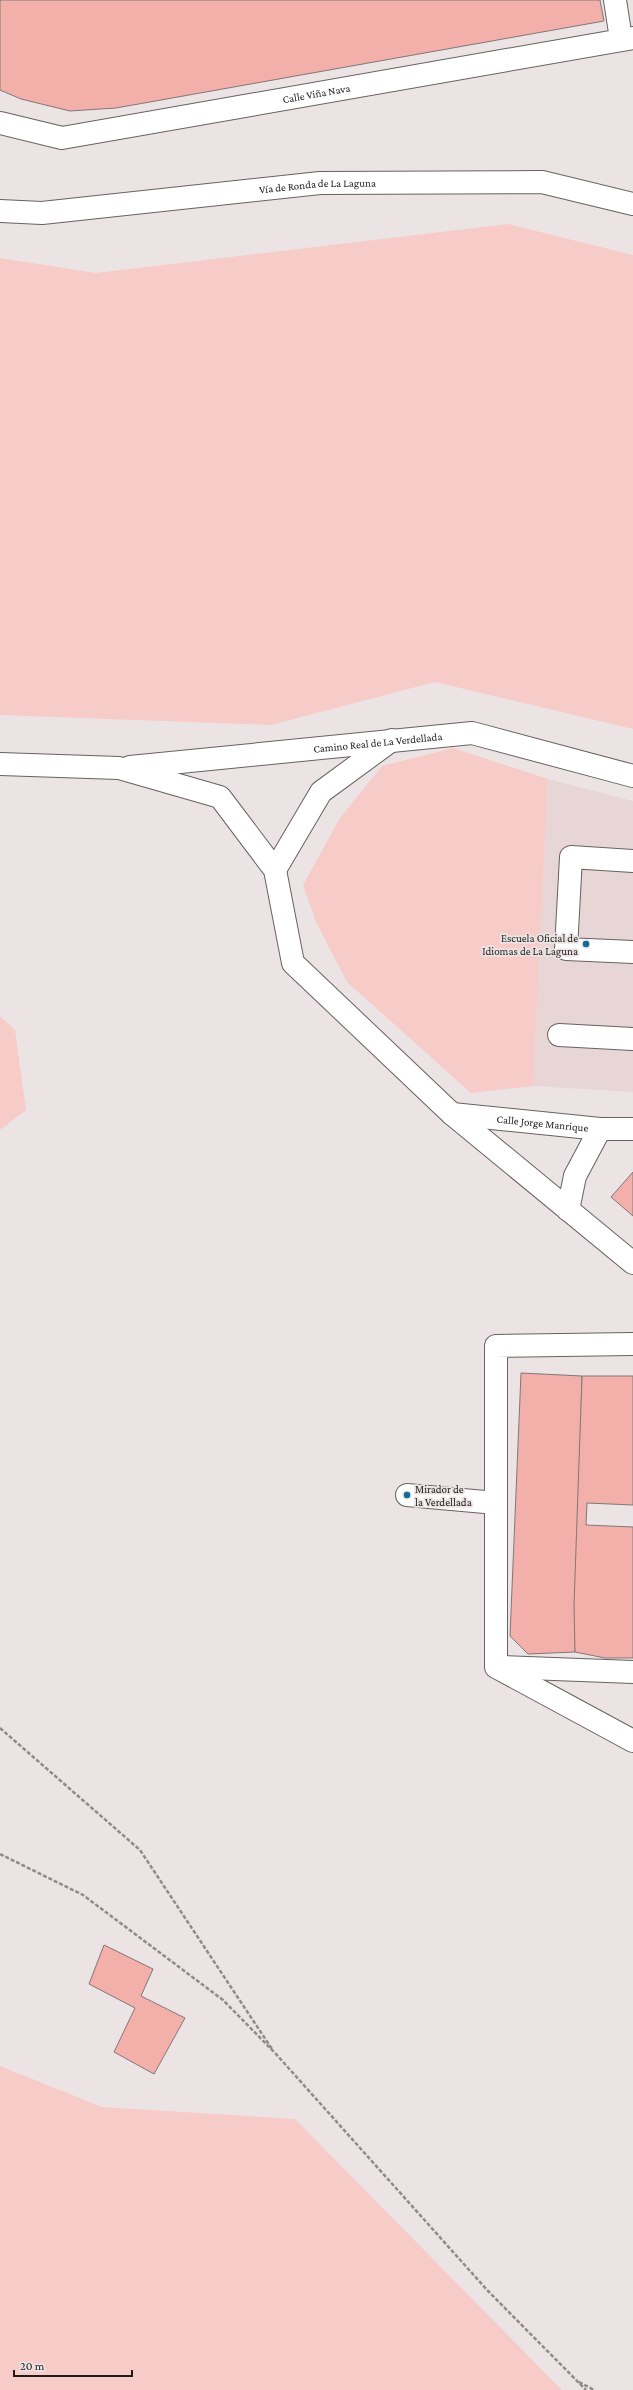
<svg xmlns="http://www.w3.org/2000/svg" width="633" height="2390" font-family="'Crimson Pro',serif">
  <style>
    .built { fill: #e7d6d5 }
    .green { fill: #f7cbc7 }
    .building { fill: #f3afa9; stroke: #7f7878 }
    .lines { fill: none; stroke-linecap: round; stroke-linejoin: round }
    .minor-casing { stroke: #686161; stroke-width: 24 }
    .major-casing { stroke: #686161; stroke-width: 24 }
    .path { stroke: #908a8a; stroke-width: 2.5; stroke-dasharray: 4 2; stroke-linecap: butt }
    .minor { stroke: #fff; stroke-width: 22 }
    .major { stroke: #fff; stroke-width: 22 }
    .poi-dot { fill: #106c9b; stroke: #ece4e4; stroke-width: 1.5 }
    .labels { text-anchor: middle; stroke-width: 3.5; stroke-linejoin: round; paint-order: stroke }
    .street-label { font-size: 11px; fill: #1e1b1b; stroke: #ece4e4 }
    .poi-label { font-size: 11px; fill: #1e1b1b; stroke: #ece4e4; text-anchor: end }
  </style>
  <rect width="100%" height="100%" fill="#ece4e4"/>
  <!-- built -->
  <path class="built" d="M 548,779 L 633,801 L 633,1092 L 533,1086 Z"/>
  <!-- green -->
  <g class="green">
    <path d="M 508,224 L 633,255 L 633,729 L 435,682 L 271,725 L 0,715 L 0,258 L 96,273 Z"/>
    <path d="M 453,748 L 548,779 L 533,1086 L 471,1093 L 347,982 L 316,922 L 303,885 L 340,818 L 382,766 Z"/>
    <path d="M 0,1016 L 15,1030 L 26,1110 L 0,1130 Z"/>
    <path d="M 0,2066 L 102,2107 L 295,2119 L 562,2390 L 0,2390 Z"/>
  </g>
  <!-- building -->
  <g class="building">
    <path d="M 0,0 L 600,0 L 604,21 L 116,108 L 70,111 L 21,99 L 0,90 Z"/>
    <path d="M 633,1172 L 633,1216 L 611,1197 Z"/>
    <path d="M 521,1373 L 582,1376 L 575,1652 L 528,1654 L 510,1636 Z"/>
    <path d="M 582,1376 L 633,1376 L 633,1505 L 587,1503 L 586,1525 L 633,1527 L 633,1658 L 605,1658 L 575,1652 L 574,1606 Z"/>
    <path d="M 104,1945 L 153,1969 L 141,1996 L 185,2018 L 154,2074 L 114,2052 L 135,2008 L 89,1984 Z"/>
  </g>
  <g class="lines">
    <defs>
      <g id="minor">
        <path d="M 615,0 L 621,39"/>
        <path id="s1" d="M 0,123 L 62,138 L 633,38"/>
        <path d="M 0,764 L 119,768 L 220,797 L 275,870 L 293,963 L 452,1114 L 633,1263"/>
        <path id="s2" d="M 130,767 L 472,733 L 633,776"/>
        <path d="M 633,861 L 571,857 L 566,949 L 633,952"/>
        <path d="M 275,870 L 321,792 L 392,740"/>
        <path d="M 559,1035 L 633,1039"/>
        <path id="s3" d="M 452,1114 L 600,1129 L 633,1129"/>
        <path d="M 568,1210 L 575,1176 L 600,1129"/>
        <path d="M 633,1344 L 496,1346 L 496,1667 L 633,1741"/>
        <path d="M 407,1495 L 496,1503"/>
        <path d="M 500,1667 L 633,1672"/>
      </g>
      <g id="major">
        <path id="s4" d="M 0,211 L 42,213 L 320,183 L 542,182 L 633,204"/>
      </g>
    </defs>
    <!-- minor casing -->
    <use href="#minor" class="minor-casing"/>
    <!-- major casing -->
    <use href="#major" class="major-casing"/>
    <!-- path -->
    <g class="path">
      <path d="M 0,1728 L 140,1850 L 272,2049"/>
      <path d="M 0,1854 L 83,1895 L 223,2000 L 276,2054 L 488,2291 L 586,2390"/>
      <path d="M 579,2382 L 594,2390"/>
    </g>
    <!-- minor -->
    <use href="#minor" class="minor"/>
    <!-- major -->
    <use href="#major" class="major"/>
  </g>
  <!-- markers -->
  <g class="poi-dot">
    <circle cx="586" cy="944" r="4"/>
    <circle cx="407" cy="1495" r="4"/>
  </g>
  <g class="labels">
    <!-- street labels -->
    <g class="street-label">
      <text dy="4" stroke="none"><textPath href="#s1" startOffset="322">Calle Viña Nava</textPath></text>
      <text dy="4" stroke="none"><textPath href="#s4" startOffset="319">Vía de Ronda de La Laguna</textPath></text>
      <text dy="4" stroke="none"><textPath href="#s2" startOffset="249">Camino Real de La Verdellada</textPath></text>
      <text dy="4" stroke="none"><textPath href="#s3" startOffset="91">Calle Jorge Manrique</textPath></text>
    </g>
    <!-- poi labels -->
    <g class="poi-label">
      <text x="578" y="942">Escuela Oficial de<tspan x="578" dy="13">Idiomas de La Laguna</tspan></text>
      <text x="415" y="1493" text-anchor="start">Mirador de<tspan x="415" dy="13">la Verdellada</tspan></text>
    </g>
  </g>
  <!-- scale -->
  <path d="M14 2370v6h118v-6" fill="none" stroke="#1e1b1b" stroke-width="2"/>
  <text x="20" y="2370" font-size="12" fill="#1e1b1b" stroke="#ece4e4" stroke-width="3" paint-order="stroke">20 m</text>
</svg>
